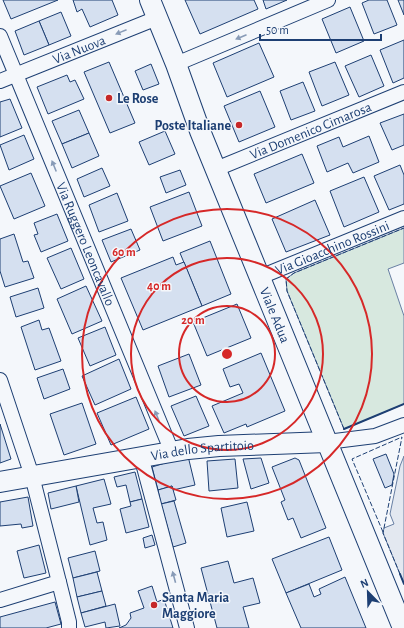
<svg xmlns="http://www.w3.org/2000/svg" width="404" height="628" font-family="'Alegreya Sans',sans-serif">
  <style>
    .green { fill: #d7e8df; stroke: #687fa3 }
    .parking { fill: #e3e8f0; stroke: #687fa3 }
    .building { fill: #d5e0f0; stroke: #1d3f73 }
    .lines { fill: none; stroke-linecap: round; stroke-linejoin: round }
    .minor-casing { stroke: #1d3f73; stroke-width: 16 }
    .secondary-casing { stroke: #1d3f73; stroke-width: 22 }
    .minor { stroke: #f4f7fb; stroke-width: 14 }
    .secondary { stroke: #f4f7fb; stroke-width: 20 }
    .fence { stroke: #1d3f73; stroke-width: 1; stroke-dasharray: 5 2; stroke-linecap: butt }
    .wall { stroke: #1d3f73; stroke-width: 2 }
    .oneway { fill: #889bb7 }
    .ring { fill: none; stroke: #d62828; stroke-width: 2 }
    .poi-dot { fill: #c62828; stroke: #f4f7fb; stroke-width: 1.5 }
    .labels { text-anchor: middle; stroke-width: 3; stroke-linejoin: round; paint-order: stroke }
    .street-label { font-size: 14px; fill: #1d3f73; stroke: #f4f7fb }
    .poi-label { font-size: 14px; font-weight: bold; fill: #1d3f73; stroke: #f4f7fb; text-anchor: start }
    .centre { fill: #d62828; stroke: #f4f7fb; stroke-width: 2 }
    .ring-label { font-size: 12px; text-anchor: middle; font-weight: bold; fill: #d62828; stroke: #f4f7fb; stroke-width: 3; stroke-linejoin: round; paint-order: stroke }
  </style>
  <rect width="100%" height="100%" fill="#f4f7fb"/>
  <!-- green -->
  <path class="green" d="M 404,228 L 404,263 L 388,269 L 404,316 L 404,404 L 344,429 L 287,291 L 286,279 L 294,273 Z"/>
  <!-- parking -->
  <path class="parking" d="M 404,456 L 404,584 L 383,533 L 384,528 L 394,524 L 390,514 L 400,466 Z"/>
  <!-- building -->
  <g class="building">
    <path d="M 3,0 L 58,0 L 11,19 Z"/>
    <path d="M 73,0 L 112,0 L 118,15 L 90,27 L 82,9 L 77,12 Z"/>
    <path d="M 185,0 L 254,0 L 258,9 L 200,34 Z"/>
    <path d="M 263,0 L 287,0 L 266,9 Z"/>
    <path d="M 369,0 L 387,0 L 397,25 L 374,34 L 362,3 Z"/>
    <path d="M 398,0 L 404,0 L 404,15 Z"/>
    <path d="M 350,7 L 364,41 L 336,53 L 322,19 Z"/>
    <path d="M 61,12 L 71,36 L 49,45 L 39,21 Z"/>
    <path d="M 39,21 L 49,45 L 24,55 L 15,31 Z"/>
    <path d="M 404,40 L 404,78 L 393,83 L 380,50 Z"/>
    <path d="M 259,43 L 274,77 L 227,97 L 213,63 Z"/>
    <path d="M 371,55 L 384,86 L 359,97 L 345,66 Z"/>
    <path d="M 109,62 L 135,123 L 110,133 L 84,72 Z"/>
    <path d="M 335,62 L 349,95 L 322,106 L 309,72 Z"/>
    <path d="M 151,64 L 159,84 L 143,90 L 135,71 Z"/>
    <path d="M 67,75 L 70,82 L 75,80 L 84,99 L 48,114 L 37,87 Z"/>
    <path d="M 303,82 L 315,111 L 291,120 L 280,91 Z"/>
    <path d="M 260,91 L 275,127 L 239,142 L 224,106 Z"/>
    <path d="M 10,99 L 22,128 L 0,137 L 0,102 Z"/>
    <path d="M 79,110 L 89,133 L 62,144 L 52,121 Z"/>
    <path d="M 404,114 L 404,145 L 392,150 L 380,123 Z"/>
    <path d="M 165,131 L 175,154 L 149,165 L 139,142 Z"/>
    <path d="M 89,133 L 99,156 L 72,168 L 62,144 Z"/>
    <path d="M 24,135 L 34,159 L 9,170 L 0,145 Z"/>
    <path d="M 369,136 L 379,162 L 353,173 L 348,163 L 327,172 L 317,146 L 339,137 L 343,147 Z"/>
    <path d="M 302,154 L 314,183 L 266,203 L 254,174 Z"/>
    <path d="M 400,165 L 404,175 L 404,204 L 389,210 L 374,176 Z"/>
    <path d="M 102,168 L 110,186 L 84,197 L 77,179 Z"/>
    <path d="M 180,170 L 186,185 L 166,193 L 160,177 Z"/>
    <path d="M 31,173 L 45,206 L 14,219 L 0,186 Z"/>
    <path d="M 364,177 L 379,212 L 344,227 L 330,191 Z"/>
    <path d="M 189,192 L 202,226 L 163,241 L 150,207 Z"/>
    <path d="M 117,193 L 128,221 L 99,232 L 89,205 Z"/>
    <path d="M 315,200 L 330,235 L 286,252 L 272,219 Z"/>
    <path d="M 57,214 L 68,241 L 41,252 L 34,235 L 38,234 L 34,223 Z"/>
    <path d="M 131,229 L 140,250 L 111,262 L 102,240 Z"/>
    <path d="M 14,234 L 23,262 L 28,261 L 34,278 L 5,287 L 0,271 L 0,239 Z"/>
    <path d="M 210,241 L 231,294 L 202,306 L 180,253 Z"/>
    <path d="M 71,248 L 84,279 L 61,289 L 47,258 Z"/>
    <path d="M 173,257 L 176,265 L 184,262 L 202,306 L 143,330 L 121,278 Z"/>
    <path d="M 86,286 L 102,321 L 72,334 L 57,299 Z"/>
    <path d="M 38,288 L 44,308 L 16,317 L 10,297 Z"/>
    <path d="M 237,304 L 251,338 L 207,356 L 193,322 Z"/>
    <path d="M 39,320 L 42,330 L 49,328 L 61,361 L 35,370 L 21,327 Z"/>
    <path d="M 105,327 L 116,355 L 90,366 L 78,338 Z"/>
    <path d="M 261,353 L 285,411 L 247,427 L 246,424 L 224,433 L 212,406 L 243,393 L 239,384 L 230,387 L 223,369 Z"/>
    <path d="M 189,354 L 201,385 L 169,397 L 158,366 Z"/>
    <path d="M 119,359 L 131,389 L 95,405 L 82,376 Z"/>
    <path d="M 63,369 L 70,389 L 44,399 L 37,378 Z"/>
    <path d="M 196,396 L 209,426 L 184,436 L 171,406 Z"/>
    <path d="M 136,397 L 149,429 L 111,445 L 97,413 Z"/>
    <path d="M 82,403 L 96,444 L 64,455 L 50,414 Z"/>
    <path d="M 0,424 L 11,459 L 0,463 Z"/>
    <path d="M 386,454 L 394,474 L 392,485 L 385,488 L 373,459 Z"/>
    <path d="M 188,456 L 195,485 L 173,490 L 172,486 L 158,490 L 152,467 Z"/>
    <path d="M 261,458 L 269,483 L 251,489 L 243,459 Z"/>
    <path d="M 295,458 L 299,460 L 326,528 L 301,538 L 293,518 L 288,520 L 281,502 L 285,500 L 272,467 Z"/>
    <path d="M 235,459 L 238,488 L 209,491 L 207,461 Z"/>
    <path d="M 135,472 L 142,499 L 130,502 L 126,485 L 117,487 L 114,477 Z"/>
    <path d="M 104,479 L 111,504 L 93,508 L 97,523 L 103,522 L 107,540 L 90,545 L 76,486 Z"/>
    <path d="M 76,486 L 79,502 L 51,509 L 48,493 Z"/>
    <path d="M 172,486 L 176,500 L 161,504 L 158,490 Z"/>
    <path d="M 28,497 L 33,526 L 22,528 L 21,524 L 0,526 L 0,502 Z"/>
    <path d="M 142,499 L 149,527 L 126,533 L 120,509 L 131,506 L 130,502 Z"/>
    <path d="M 174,501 L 186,543 L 173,547 L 161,504 Z"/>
    <path d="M 247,502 L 254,531 L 227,537 L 221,508 Z"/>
    <path d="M 152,535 L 155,545 L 145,548 L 143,538 Z"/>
    <path d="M 329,537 L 342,570 L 286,593 L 272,559 Z"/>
    <path d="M 39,545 L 46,573 L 24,578 L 17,551 Z"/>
    <path d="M 95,551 L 100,571 L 73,578 L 68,558 Z"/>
    <path d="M 228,561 L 234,583 L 253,578 L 260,603 L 243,607 L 249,628 L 217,628 L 201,568 Z"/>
    <path d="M 97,572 L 102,591 L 77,597 L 73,578 Z"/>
    <path d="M 345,577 L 366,628 L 301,628 L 286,593 L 309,584 L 314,597 L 321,594 L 319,589 Z"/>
    <path d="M 152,586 L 157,602 L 164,599 L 173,628 L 119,628 L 126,625 L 131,618 L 130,613 L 144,608 L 138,591 Z"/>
    <path d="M 102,591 L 106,606 L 81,613 L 77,597 Z"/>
    <path d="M 55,602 L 61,624 L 46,628 L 0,628 L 0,617 Z"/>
    <path d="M 115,604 L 120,626 L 106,628 L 105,622 L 85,627 L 81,613 Z"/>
  </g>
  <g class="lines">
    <defs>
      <g id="minor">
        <path id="s1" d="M 0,36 L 172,452"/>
        <path d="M 176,64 L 328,0"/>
        <path id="s2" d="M 0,81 L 157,18"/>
        <path id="s3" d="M 216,169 L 404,92"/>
        <path id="s4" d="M 260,277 L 404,218"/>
        <path d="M 0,380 L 32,476 L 59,582 L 0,600"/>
        <path d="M 327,442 L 375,436 L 404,425"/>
        <path d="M 141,456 L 187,628"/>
        <path d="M 59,582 L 69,622 L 69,628"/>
      </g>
      <g id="secondary">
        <path id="s5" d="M 150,0 L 176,64 L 200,131 L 403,628"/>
        <path id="s6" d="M 0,482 L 188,449 L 219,446 L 327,442"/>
      </g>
    </defs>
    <!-- minor casing -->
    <use href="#minor" class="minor-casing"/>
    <!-- secondary casing -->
    <use href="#secondary" class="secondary-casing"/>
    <!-- minor -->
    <use href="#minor" class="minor"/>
    <!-- secondary -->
    <use href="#secondary" class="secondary"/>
    <!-- fence -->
    <g class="fence">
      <path d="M 344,429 L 287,291 L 286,279 L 294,273 L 404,228"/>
      <path d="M 383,532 L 352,459 L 402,437"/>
      <path d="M 400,574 L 383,533 L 402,437"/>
    </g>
    <!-- wall -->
    <g class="wall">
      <path d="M 344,429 L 404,404"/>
      <path d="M 400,574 L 404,584"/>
    </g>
  </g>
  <!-- one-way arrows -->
  <defs><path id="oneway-solid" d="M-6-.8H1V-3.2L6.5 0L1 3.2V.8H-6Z"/></defs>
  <g class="oneway">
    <use href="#oneway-solid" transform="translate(121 32) rotate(158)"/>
    <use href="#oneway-solid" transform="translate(241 37) rotate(157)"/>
    <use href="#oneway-solid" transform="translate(54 166) rotate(-112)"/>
    <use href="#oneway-solid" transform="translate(157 416) rotate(-112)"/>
    <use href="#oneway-solid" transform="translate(174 577) rotate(-105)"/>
  </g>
  <!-- distance rings -->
  <g class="ring">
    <circle cx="227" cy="354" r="48"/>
    <circle cx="227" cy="354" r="96"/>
    <circle cx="227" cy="354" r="145"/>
  </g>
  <!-- markers -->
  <g class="poi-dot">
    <circle cx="109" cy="98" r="4"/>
    <circle cx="239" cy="125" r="4"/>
    <circle cx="154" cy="605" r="4"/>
  </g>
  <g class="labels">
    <!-- street labels -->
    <g class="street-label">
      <text dy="5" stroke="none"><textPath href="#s2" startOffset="85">Via Nuova</textPath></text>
      <text dy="5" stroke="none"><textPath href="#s3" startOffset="102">Via Domenico Cimarosa</textPath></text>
      <text dy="5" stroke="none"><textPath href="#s1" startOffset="225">Via Ruggero Leoncavallo</textPath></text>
      <text dy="5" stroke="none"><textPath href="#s4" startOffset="78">Via Gioacchino Rossini</textPath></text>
      <text dy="5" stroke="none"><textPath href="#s5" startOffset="339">Viale Adua</textPath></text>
      <text dy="5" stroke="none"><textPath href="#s6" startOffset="205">Via dello Spartitoio</textPath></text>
    </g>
    <!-- poi labels -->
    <g class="poi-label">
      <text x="117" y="103">Le Rose</text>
      <text x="231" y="130" text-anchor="end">Poste Italiane</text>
      <text x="162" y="602">Santa Maria<tspan x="162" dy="16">Maggiore</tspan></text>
    </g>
  </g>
  <circle cx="227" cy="354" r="6" class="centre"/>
  <g class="ring-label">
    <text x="124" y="256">60 m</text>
    <text x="159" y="290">40 m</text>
    <text x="193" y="324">20 m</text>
  </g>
  <!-- north arrow -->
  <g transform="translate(368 592) rotate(337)" stroke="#f4f7fb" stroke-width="3" paint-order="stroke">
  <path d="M0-3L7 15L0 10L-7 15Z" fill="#1d3f73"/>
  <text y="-6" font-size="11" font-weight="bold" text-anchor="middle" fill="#1d3f73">N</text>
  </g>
  <!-- scale -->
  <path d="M260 34v6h121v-6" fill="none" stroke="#1d3f73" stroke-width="2"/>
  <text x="266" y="34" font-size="12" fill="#1d3f73" stroke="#f4f7fb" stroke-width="3" paint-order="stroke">50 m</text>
</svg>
